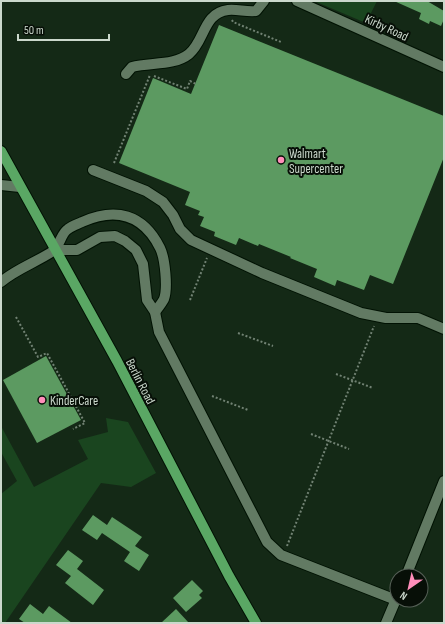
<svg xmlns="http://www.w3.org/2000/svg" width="445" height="624" font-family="'Sofia Sans Condensed',sans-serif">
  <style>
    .green { fill: #1a451f }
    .building { fill: #5c9a61 }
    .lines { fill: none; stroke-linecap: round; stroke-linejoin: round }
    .minor-casing { stroke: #011203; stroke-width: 12 }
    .major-casing { stroke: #011203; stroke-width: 12 }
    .path { stroke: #718273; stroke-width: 2; stroke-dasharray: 2 2; stroke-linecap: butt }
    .minor { stroke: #627a63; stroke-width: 10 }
    .major { stroke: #5aa764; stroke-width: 10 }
    .poi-dot { fill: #ff8eba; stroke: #070f07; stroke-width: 1.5 }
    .labels { text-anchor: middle; stroke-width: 4; stroke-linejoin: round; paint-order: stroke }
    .street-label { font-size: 13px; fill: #cbd8cc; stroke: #070f07 }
    .poi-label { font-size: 13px; fill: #cbd8cc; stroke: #070f07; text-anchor: start }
  </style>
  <rect width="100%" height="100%" fill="#142916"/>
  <!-- green -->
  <g class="green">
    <path d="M 314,1 L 377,1 L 366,23 Z"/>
    <path d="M 106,418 L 128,422 L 156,473 L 131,487 L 101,483 L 5,623 L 1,623 L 1,494 L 17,481 L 1,452 L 1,426 L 34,487 L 88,459 L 78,440 L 108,432 Z"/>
  </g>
  <!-- building -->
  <g class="building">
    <path d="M 394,1 L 427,1 L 444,11 L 444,19 L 441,26 L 430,21 L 429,24 L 419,19 L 421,13 Z"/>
    <path d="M 219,25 L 444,116 L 444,157 L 393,284 L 370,275 L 364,290 L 337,280 L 335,286 L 314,277 L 317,269 L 290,258 L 291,257 L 259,244 L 258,246 L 239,238 L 236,245 L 214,236 L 215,232 L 200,226 L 204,217 L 198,215 L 200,211 L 185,205 L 190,192 L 119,163 L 153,78 L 191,94 Z"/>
    <path d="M 46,356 L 81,420 L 37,443 L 3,380 Z"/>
    <path d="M 93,515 L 107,525 L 112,517 L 142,537 L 135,546 L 149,555 L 139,571 L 124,561 L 130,552 L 102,533 L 97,540 L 82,530 Z"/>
    <path d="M 68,550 L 83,561 L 77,569 L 104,590 L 93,605 L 65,583 L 71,576 L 56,565 Z"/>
    <path d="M 192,580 L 203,591 L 199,595 L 202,598 L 186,612 L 173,598 Z"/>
    <path d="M 30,604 L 43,614 L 49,606 L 72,623 L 25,623 L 19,619 Z"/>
    <path d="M 176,609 L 189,623 L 161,623 Z"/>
  </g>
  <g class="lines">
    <defs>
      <g id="minor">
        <path d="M 297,1 L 444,67"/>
        <path d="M 126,74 L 132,67 C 150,62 174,66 189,54 C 205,41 203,13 228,10 C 237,9 246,12 256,11 L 264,1"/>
        <path d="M 93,170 L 146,191 L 163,202 L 173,215 L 180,229 L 191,240 L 262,273 L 361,313 L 386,318 L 418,318 L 444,329"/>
        <path d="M 1,185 L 20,187"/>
        <path d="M 55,250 L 77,250 L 100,237 L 115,236 L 125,241 L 136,250 L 143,264 L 147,300 L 155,312 L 159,332 L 267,542 L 281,555 L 396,600"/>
        <path d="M 1,282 C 16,269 37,262 53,251 C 60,246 61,233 68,229 C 72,226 78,224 82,222 C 116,207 143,214 160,248 C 165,258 168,288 164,299 C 162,303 158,308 155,312"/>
        <path d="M 406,576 L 444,481"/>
        <path d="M 386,623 L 397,597"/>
      </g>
      <path id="major" d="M 1,151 L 117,361 L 229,576 L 256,623"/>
    </defs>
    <!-- minor casing -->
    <use href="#minor" class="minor-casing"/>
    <!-- major casing -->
    <use href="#major" class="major-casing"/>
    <!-- path -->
    <g class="path">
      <path d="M 232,20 L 233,22 L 281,42"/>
      <path d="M 154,76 L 187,89 L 190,81 L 196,84"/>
      <path d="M 114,163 L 150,75"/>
      <path d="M 190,300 L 207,258"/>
      <path d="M 16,317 L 38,357 L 47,353 L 85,423 L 73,429"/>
      <path d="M 238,333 L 273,346"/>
      <path d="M 336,374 L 373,388"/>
      <path d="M 212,396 L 248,410"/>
      <path d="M 311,434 L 349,449"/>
      <path d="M 287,546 L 374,326"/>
    </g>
    <!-- minor -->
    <use href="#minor" class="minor"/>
    <!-- major -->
    <use href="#major" class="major"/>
  </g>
  <!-- markers -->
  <g class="poi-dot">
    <circle cx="281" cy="160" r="4"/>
    <circle cx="42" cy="400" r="4"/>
  </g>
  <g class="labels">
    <!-- street labels -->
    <g class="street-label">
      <text transform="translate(387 27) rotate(25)" y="5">Kirby Road</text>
      <text transform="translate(141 381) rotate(63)" y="5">Berlin Road</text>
    </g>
    <!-- poi labels -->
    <g class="poi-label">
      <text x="289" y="158">Walmart<tspan x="289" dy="15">Supercenter</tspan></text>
      <text x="50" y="405">KinderCare</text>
    </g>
  </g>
  <!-- border -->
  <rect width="445" height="624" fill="none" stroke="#cbd8cc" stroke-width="4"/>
  <!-- north arrow -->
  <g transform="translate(409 588) rotate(214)"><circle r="19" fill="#070f07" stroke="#555f56"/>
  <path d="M0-3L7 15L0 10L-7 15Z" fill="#ff8eba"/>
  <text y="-6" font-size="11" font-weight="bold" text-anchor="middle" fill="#cbd8cc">N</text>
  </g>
  <!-- scale -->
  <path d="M18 34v6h91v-6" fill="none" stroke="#cbd8cc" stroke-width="2"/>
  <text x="24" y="34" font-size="12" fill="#cbd8cc" stroke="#070f07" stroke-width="3" paint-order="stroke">50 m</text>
</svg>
